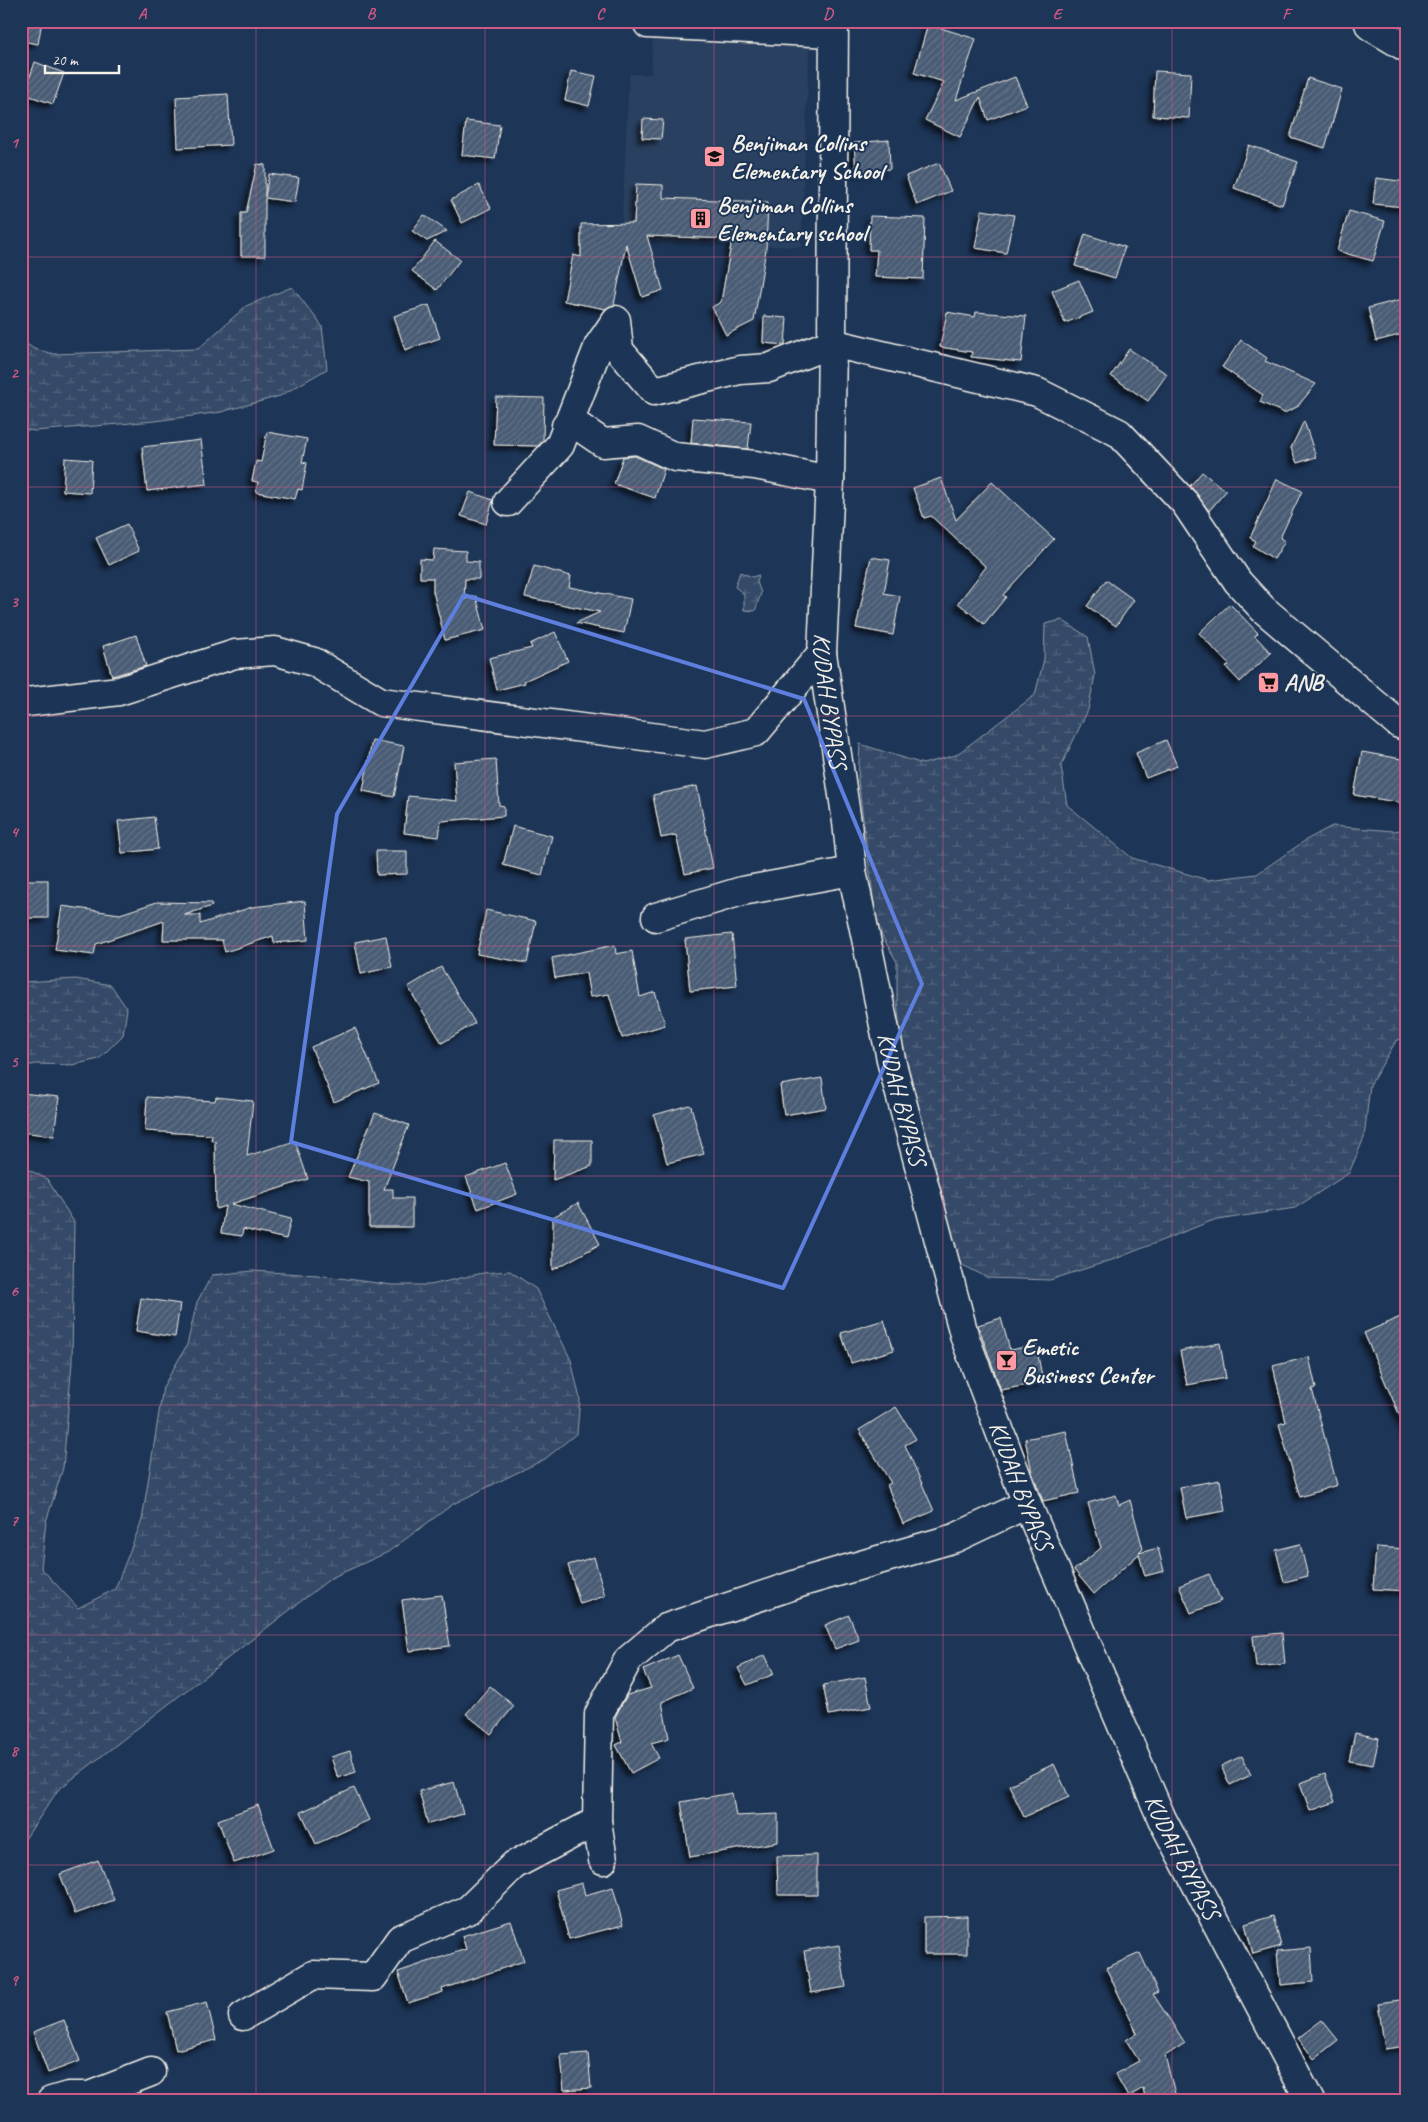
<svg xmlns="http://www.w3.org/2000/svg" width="1428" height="2122" font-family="Caveat,sans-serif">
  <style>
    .built { fill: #2a4060 }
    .wetland { fill: url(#wetland-marsh); stroke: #949ea8 }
    .building { fill: url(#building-hatch); stroke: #f4f1e8; filter: url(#shadow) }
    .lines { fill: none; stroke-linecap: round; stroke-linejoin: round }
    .street-casing { stroke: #f4f1e8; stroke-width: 31 }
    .secondary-casing { stroke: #f4f1e8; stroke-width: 31 }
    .street { stroke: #1d3557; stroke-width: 28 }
    .secondary { stroke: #1d3557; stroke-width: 28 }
    .marked { fill: none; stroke: #5e7fdd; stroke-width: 4; stroke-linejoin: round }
    .grid { fill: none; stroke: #d15985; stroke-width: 1; stroke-opacity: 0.55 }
    .labels { text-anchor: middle; stroke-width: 4; stroke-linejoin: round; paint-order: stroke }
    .poi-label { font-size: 24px; font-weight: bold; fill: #f4f1e8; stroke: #1d3557; text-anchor: start }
    .street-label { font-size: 24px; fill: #f4f1e8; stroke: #1d3557 }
    .neatline { fill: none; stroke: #d15985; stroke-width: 2 }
    .grid-label { font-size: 16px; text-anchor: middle; font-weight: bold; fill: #d15985 }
  </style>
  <defs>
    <pattern id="wetland-marsh" width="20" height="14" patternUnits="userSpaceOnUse" patternTransform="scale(1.25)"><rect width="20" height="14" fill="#354a67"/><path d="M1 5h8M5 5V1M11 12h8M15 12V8" fill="none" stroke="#53657d"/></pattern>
    <pattern id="building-hatch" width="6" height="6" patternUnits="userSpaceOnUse" patternTransform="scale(1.25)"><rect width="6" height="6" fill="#485b74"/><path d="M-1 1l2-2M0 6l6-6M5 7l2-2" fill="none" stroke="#637388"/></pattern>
    <filter id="shadow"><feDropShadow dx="-4.5" dy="4.5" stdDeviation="2.5" flood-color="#0009"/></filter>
  </defs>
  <rect width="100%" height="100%" fill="#1d3557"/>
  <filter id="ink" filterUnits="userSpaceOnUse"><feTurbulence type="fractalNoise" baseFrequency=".02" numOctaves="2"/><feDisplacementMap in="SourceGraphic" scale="10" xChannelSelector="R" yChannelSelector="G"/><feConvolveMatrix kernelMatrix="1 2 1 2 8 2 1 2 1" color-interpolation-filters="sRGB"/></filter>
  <g filter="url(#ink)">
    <!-- built -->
    <path class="built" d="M 653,28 L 810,34 L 801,247 L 621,240 L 629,74 L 651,74 Z"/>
    <!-- wetland -->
    <g class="wetland">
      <path d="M 292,287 L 322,326 L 327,369 L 280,396 L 221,412 L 155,421 L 35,431 L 21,429 L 21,340 L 34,349 L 54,354 L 198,349 L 246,306 Z"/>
      <path d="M 740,572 L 752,577 L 759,575 L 757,582 L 761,593 L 755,611 L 744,610 L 744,594 L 735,587 Z"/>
      <path d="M 1062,620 L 1088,637 L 1095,675 L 1088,710 L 1061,766 L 1067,805 L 1132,858 L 1208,880 L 1257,874 L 1306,840 L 1332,826 L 1394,831 L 1407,829 L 1407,1036 L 1396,1041 L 1370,1085 L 1364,1138 L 1349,1173 L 1295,1208 L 1211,1221 L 1115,1259 L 1050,1280 L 988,1278 L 949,1258 L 907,1097 L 897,1002 L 897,962 L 878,929 L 873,896 L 858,780 L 860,744 L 923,764 L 956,755 L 1035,695 L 1044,659 L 1045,624 Z"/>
      <path d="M 76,979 L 111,985 L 127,1009 L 123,1035 L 99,1059 L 72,1065 L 36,1064 L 21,1067 L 21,982 Z"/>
      <path d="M 21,1166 L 47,1179 L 74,1222 L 72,1362 L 63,1468 L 46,1522 L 41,1568 L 78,1608 L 115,1589 L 142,1520 L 163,1387 L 187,1345 L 197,1302 L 212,1275 L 253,1271 L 317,1275 L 392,1285 L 430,1285 L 483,1273 L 510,1271 L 536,1289 L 571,1360 L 580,1399 L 577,1433 L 545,1459 L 453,1504 L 388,1552 L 331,1578 L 58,1790 L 21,1845 Z"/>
    </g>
    <!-- building -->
    <g class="building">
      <path d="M 21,21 L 42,21 L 38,44 L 21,41 Z"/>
      <path d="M 928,24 L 976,39 L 956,100 L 1015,77 L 1027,105 L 988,120 L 980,97 L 960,137 L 925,120 L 944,82 L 914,73 Z"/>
      <path d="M 35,62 L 64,73 L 53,104 L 24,94 Z"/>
      <path d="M 571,71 L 596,76 L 589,106 L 565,100 Z"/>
      <path d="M 1155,71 L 1191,73 L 1189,118 L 1153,116 Z"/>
      <path d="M 1308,78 L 1342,89 L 1325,148 L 1290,137 Z"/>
      <path d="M 228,94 L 231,145 L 178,148 L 176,97 Z"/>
      <path d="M 643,119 L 663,120 L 661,139 L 642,138 Z"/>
      <path d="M 466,121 L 500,125 L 495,159 L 462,155 Z"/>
      <path d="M 889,140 L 890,169 L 856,172 L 854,143 Z"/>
      <path d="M 1249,145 L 1298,162 L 1282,205 L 1234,188 Z"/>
      <path d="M 939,163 L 951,191 L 917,205 L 906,176 Z"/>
      <path d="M 257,164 L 265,165 L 265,197 L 269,174 L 299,178 L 295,202 L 265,198 L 265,256 L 241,256 L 241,213 L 246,213 Z"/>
      <path d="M 1376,178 L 1407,182 L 1405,207 L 1373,204 Z"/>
      <path d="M 636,184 L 663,185 L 663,198 L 768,202 L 766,249 L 754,321 L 726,335 L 712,307 L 721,302 L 732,239 L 647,236 L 663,290 L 642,297 L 626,244 L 614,305 L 606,309 L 564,301 L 573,255 L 581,257 L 581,224 L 634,223 Z"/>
      <path d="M 479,185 L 491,208 L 462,223 L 451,200 Z"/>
      <path d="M 982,210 L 1014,215 L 1006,253 L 975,248 Z"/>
      <path d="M 1349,211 L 1385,221 L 1373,261 L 1337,251 Z"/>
      <path d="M 424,215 L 447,231 L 427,241 L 412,231 Z"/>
      <path d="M 870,216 L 925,218 L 923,279 L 875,277 L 877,250 L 869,250 Z"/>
      <path d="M 1085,234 L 1125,247 L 1115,278 L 1075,266 Z"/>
      <path d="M 435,241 L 460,260 L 437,290 L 412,271 Z"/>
      <path d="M 1079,280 L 1093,312 L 1065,323 L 1052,291 Z"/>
      <path d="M 1403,299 L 1407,314 L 1407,333 L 1376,341 L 1368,308 Z"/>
      <path d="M 429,305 L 440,338 L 405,350 L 394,316 Z"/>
      <path d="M 947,312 L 975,317 L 976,312 L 1026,316 L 1021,362 L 971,357 L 972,352 L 940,347 Z"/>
      <path d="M 764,316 L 787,318 L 785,345 L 763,343 Z"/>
      <path d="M 1241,340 L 1267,358 L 1265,361 L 1316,384 L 1297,407 L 1284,413 L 1260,402 L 1263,395 L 1222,367 Z"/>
      <path d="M 1129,349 L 1167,374 L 1148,401 L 1111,376 Z"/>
      <path d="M 496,397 L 544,398 L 543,441 L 538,446 L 494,445 Z"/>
      <path d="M 693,418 L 751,422 L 748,449 L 691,443 Z"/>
      <path d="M 1304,421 L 1316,457 L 1297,463 L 1291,448 Z"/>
      <path d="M 267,432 L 307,439 L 302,462 L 307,463 L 302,490 L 298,489 L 295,499 L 256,492 L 258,482 L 252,481 L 256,461 L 261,462 Z"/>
      <path d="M 201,440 L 207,484 L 147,491 L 142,447 Z"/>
      <path d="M 635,456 L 664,469 L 655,498 L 614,484 L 623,457 Z"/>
      <path d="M 65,458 L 92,460 L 90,493 L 63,491 Z"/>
      <path d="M 1202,472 L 1226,491 L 1209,511 L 1190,486 Z"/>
      <path d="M 941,478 L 956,520 L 992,482 L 1054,539 L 1003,595 L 1006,597 L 984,624 L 958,603 L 986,567 L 931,516 L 924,518 L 913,488 Z"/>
      <path d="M 1277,479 L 1302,491 L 1280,538 L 1285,541 L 1274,559 L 1253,546 L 1256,541 L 1250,538 Z"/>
      <path d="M 470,492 L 493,500 L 486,524 L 461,516 Z"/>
      <path d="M 127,524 L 139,551 L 109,565 L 96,538 Z"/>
      <path d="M 434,549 L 466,551 L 466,561 L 479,562 L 479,579 L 465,579 L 464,599 L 476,596 L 485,630 L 445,640 L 433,591 L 433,578 L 420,578 L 420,559 L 433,560 Z"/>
      <path d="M 871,557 L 890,560 L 884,593 L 900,596 L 893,635 L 856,628 Z"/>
      <path d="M 534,566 L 571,576 L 569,587 L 631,599 L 624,633 L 576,623 L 600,612 L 525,597 Z"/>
      <path d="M 1106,580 L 1134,600 L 1116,626 L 1087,606 Z"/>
      <path d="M 1230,604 L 1258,633 L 1255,636 L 1271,653 L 1240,682 L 1226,667 L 1229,665 L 1199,633 Z"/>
      <path d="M 555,632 L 568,661 L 524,681 L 525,683 L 497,690 L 489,658 L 532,648 L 530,644 Z"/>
      <path d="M 136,635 L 146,666 L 112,676 L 103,646 Z"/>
      <path d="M 372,740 L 404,746 L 394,797 L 363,791 Z"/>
      <path d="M 1166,740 L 1177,766 L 1146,778 L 1136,753 Z"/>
      <path d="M 1362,752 L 1407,760 L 1407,781 L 1403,803 L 1354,795 Z"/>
      <path d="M 496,759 L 499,805 L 504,806 L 504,816 L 441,821 L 439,837 L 404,833 L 408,796 L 457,801 L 454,762 Z"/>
      <path d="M 697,786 L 713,868 L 685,874 L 676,835 L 661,838 L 653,795 Z"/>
      <path d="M 154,817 L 158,849 L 122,853 L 118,821 Z"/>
      <path d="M 513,826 L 552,836 L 542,875 L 503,865 Z"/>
      <path d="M 376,851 L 407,851 L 407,874 L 377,875 Z"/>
      <rect x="21" y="880" width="27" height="38"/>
      <path d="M 305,901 L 308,940 L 274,943 L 273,936 L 225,952 L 222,940 L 163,940 L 164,921 L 96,944 L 94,955 L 55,950 L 62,906 L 120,914 L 157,902 L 211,903 L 212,906 L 184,915 L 200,915 L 200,924 L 252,907 Z"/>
      <path d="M 486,910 L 536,921 L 527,963 L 477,954 Z"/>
      <path d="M 732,934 L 737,986 L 690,991 L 685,939 Z"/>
      <path d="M 386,936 L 392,967 L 361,974 L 355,942 Z"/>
      <path d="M 615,945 L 616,954 L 632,951 L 640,997 L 655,992 L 665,1025 L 622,1038 L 609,994 L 590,997 L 586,973 L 555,978 L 552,958 Z"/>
      <path d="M 441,967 L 475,1023 L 442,1043 L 408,987 Z"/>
      <path d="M 355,1028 L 379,1083 L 334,1102 L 311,1047 Z"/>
      <path d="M 822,1078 L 826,1108 L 784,1115 L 780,1085 Z"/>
      <path d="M 21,1093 L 59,1097 L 54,1136 L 21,1132 Z"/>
      <path d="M 147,1097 L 215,1101 L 216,1097 L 253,1101 L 247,1156 L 295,1141 L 308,1179 L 231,1204 L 291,1219 L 286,1239 L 243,1229 L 242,1236 L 221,1233 L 225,1206 L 216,1209 L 215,1141 L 211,1140 L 212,1135 L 145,1131 Z"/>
      <path d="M 689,1105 L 691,1106 L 704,1154 L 667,1163 L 654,1115 Z"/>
      <path d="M 375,1113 L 409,1125 L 384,1189 L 393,1189 L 393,1198 L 412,1198 L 412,1227 L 369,1227 L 369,1182 L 348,1177 Z"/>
      <path d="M 554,1140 L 592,1140 L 592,1166 L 553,1180 Z"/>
      <path d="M 505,1163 L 517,1194 L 478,1209 L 466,1177 Z"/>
      <path d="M 578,1203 L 600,1244 L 553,1270 L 553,1217 Z"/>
      <path d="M 141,1298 L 180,1304 L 175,1337 L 136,1331 Z"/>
      <path d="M 1407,1314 L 1407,1430 L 1406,1430 L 1364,1333 Z"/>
      <path d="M 1001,1318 L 1010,1350 L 1036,1345 L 1043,1382 L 1001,1390 L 978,1325 Z"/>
      <path d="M 884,1320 L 894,1350 L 851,1363 L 841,1333 Z"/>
      <path d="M 1220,1343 L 1226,1378 L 1187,1385 L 1180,1351 Z"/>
      <path d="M 1309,1357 L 1316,1388 L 1312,1389 L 1337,1485 L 1300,1497 L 1279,1424 L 1286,1422 L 1273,1366 Z"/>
      <path d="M 896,1407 L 916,1439 L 905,1445 L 934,1511 L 903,1524 L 887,1485 L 891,1483 L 859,1430 Z"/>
      <path d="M 1066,1431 L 1079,1493 L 1043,1501 L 1032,1472 L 1025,1439 Z"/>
      <path d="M 1220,1480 L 1225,1511 L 1186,1518 L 1180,1487 Z"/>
      <path d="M 1116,1495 L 1119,1505 L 1130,1500 L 1143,1549 L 1139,1553 L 1158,1548 L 1164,1571 L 1145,1576 L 1139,1554 L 1094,1594 L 1074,1570 L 1101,1548 L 1088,1503 Z"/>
      <path d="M 1300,1544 L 1308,1576 L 1284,1582 L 1276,1550 Z"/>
      <path d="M 1376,1547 L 1407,1549 L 1407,1591 L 1373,1589 Z"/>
      <path d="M 594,1557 L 605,1596 L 580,1604 L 568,1565 Z"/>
      <path d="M 1209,1574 L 1221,1601 L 1191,1613 L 1179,1586 Z"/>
      <path d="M 442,1595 L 450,1646 L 409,1651 L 402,1600 Z"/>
      <path d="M 849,1615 L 859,1640 L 835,1649 L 825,1625 Z"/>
      <path d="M 1282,1633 L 1285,1664 L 1256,1667 L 1253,1636 Z"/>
      <path d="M 678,1655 L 693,1688 L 662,1702 L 669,1738 L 651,1743 L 659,1758 L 631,1773 L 616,1745 L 622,1742 L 615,1717 L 627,1695 L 651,1688 L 643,1670 Z"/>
      <path d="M 765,1655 L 774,1674 L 747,1685 L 738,1668 Z"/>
      <path d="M 865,1677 L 871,1707 L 829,1715 L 823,1685 Z"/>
      <path d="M 490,1686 L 514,1706 L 491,1734 L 466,1714 Z"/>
      <path d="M 1355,1733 L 1379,1738 L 1373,1765 L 1349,1761 Z"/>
      <path d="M 350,1751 L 356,1772 L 338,1778 L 331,1757 Z"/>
      <path d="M 1242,1756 L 1251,1775 L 1230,1785 L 1221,1766 Z"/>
      <path d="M 1054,1764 L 1069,1797 L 1024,1817 L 1009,1785 Z"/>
      <path d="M 1325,1774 L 1335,1802 L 1310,1811 L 1300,1783 Z"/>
      <path d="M 454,1782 L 463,1814 L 428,1824 L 419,1791 Z"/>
      <path d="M 354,1788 L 369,1820 L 316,1844 L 301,1812 Z"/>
      <path d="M 732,1793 L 736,1816 L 778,1814 L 778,1842 L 690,1857 L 681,1802 Z"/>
      <path d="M 258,1805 L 274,1849 L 234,1863 L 218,1820 Z"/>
      <path d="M 817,1855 L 817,1895 L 778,1895 L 777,1856 Z"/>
      <path d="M 98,1860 L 114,1900 L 75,1914 L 60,1874 Z"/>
      <path d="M 582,1883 L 585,1895 L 613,1887 L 623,1925 L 569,1939 L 556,1890 Z"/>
      <path d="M 967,1916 L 967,1954 L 924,1954 L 924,1917 Z"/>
      <path d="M 1273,1916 L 1281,1946 L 1253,1954 L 1245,1924 Z"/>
      <path d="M 511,1921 L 524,1961 L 442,1989 L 443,1992 L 408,2003 L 398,1972 L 466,1949 L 462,1936 Z"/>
      <path d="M 839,1945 L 846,1987 L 811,1993 L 804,1951 Z"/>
      <path d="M 1311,1948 L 1313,1982 L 1280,1985 L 1277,1951 Z"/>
      <path d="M 1140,1953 L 1158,1992 L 1153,1994 L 1185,2043 L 1165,2056 L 1177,2101 L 1146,2101 L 1143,2088 L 1128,2097 L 1115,2074 L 1139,2061 L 1126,2040 L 1137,2033 L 1106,1968 Z"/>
      <path d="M 1407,1999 L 1407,2046 L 1385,2049 L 1378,2003 Z"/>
      <path d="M 207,2002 L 216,2040 L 176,2050 L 167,2012 Z"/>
      <path d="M 64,2020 L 80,2061 L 48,2073 L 33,2032 Z"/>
      <path d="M 1322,2020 L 1338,2040 L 1314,2059 L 1298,2038 Z"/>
      <path d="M 588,2053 L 591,2088 L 564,2090 L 561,2055 Z"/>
    </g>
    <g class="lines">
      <defs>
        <g id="street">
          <path d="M 1368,21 L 1370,26 L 1407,48"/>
          <path d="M 648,24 L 832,33"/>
          <path d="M 566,426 L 578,426 L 603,443 L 638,440 L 675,457 L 755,465 L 830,480"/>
          <path d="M 508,502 L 560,445 L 599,345 L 616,320 L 619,350 L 654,391 L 740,370 L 769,368 L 832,343 L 1037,392 L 1119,433 L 1185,503 L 1238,582 L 1263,609 L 1399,724 L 1407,727"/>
          <path d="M 27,702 L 119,691 L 235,654 L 275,651 L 314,662 L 381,702 L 705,744 L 756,732 L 822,653"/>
          <path d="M 656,917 L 742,891 L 852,871"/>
          <path d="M 603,1860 L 597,1821 L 599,1714 L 628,1660 L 666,1628 L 809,1580 L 955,1538 L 1027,1504"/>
          <path d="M 243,2016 L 313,1975 L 373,1977 L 400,1939 L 468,1910 L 514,1865 L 597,1821"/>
          <path d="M 51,2101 L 68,2096 L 89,2096 L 151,2072"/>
        </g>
        <g id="secondary">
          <path id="s1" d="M 834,21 L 832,343 L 830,480 L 822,653 L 847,822 L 852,871 L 892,1064 L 965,1338 L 1027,1504 L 1162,1819 L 1310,2101"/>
        </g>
      </defs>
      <!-- street casing -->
      <use href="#street" class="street-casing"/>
      <!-- secondary casing -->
      <use href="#secondary" class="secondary-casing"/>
      <!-- street -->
      <use href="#street" class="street"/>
      <!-- secondary -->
      <use href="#secondary" class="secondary"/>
    </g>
  </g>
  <!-- marked area -->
  <path class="marked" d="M 464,595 L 804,699 L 922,984 L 783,1288 L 291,1142 L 337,814 Z"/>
  <!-- grid -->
  <path class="grid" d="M 256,21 L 256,2101M 485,21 L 485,2101M 714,21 L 714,2101M 943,21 L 943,2101M 1172,21 L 1172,2101M 21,257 L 1407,257M 21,487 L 1407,487M 21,716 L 1407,716M 21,946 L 1407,946M 21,1176 L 1407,1176M 21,1405 L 1407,1405M 21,1635 L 1407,1635M 21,1865 L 1407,1865"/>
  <!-- icons -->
  <defs>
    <symbol id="school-square" viewBox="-11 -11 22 22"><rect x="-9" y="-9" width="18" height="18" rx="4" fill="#ff9aa2" stroke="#1d3557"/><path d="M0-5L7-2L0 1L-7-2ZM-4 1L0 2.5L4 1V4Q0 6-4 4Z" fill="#111"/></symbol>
    <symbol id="building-square" viewBox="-11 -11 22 22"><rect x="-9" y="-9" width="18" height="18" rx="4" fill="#ff9aa2" stroke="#1d3557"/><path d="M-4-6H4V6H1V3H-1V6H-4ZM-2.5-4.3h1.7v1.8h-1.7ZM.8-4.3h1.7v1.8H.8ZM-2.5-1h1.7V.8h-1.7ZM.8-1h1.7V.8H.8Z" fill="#111"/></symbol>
    <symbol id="supermarket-square" viewBox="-11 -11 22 22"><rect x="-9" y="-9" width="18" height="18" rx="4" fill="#ff9aa2" stroke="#1d3557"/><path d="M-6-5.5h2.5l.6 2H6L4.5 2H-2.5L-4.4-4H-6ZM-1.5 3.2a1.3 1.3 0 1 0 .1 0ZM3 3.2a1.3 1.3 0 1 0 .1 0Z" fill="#111"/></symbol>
    <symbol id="bar-square" viewBox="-11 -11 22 22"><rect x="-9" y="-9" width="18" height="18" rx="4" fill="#ff9aa2" stroke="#1d3557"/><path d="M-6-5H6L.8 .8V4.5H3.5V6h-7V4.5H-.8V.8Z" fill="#111"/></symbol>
  </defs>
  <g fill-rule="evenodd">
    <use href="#school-square" x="702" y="144" width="25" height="25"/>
    <use href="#building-square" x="688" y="206" width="25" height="25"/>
    <use href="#supermarket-square" x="1256" y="670" width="25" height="25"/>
    <use href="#bar-square" x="994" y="1348" width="25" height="25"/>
  </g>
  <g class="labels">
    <!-- poi labels -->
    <g class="poi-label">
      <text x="731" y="151">Benjiman Collins<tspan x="731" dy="28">Elementary School</tspan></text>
      <text x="717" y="213">Benjiman Collins<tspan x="717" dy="28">Elementary school</tspan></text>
      <text x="1284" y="690">ANB</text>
      <text x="1022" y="1355">Emetic<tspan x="1022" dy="28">Business Center</tspan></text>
    </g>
    <!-- street labels -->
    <g class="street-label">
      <text dy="8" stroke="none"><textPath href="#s1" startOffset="681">KUDAH BYPASS</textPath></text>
      <text dy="8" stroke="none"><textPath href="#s1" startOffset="1086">KUDAH BYPASS</textPath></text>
      <text dy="8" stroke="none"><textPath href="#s1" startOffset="1491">KUDAH BYPASS</textPath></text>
      <text dy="8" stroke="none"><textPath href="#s1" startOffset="1896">KUDAH BYPASS</textPath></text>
    </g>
  </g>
  <!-- margin -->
  <rect width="1428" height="2122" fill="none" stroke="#1d3557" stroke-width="55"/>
  <!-- scale -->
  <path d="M45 65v8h74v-8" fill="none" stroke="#f4f1e8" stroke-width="2.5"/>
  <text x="52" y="65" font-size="15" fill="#f4f1e8" stroke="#1d3557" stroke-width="4" paint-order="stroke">20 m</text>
  <rect x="28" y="28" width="1372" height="2066" class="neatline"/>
  <g class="grid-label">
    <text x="142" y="19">A</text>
    <text x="371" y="19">B</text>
    <text x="600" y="19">C</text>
    <text x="828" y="19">D</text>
    <text x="1057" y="19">E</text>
    <text x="1286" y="19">F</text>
    <text x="14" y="148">1</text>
    <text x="14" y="378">2</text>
    <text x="14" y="607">3</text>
    <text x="14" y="837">4</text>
    <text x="14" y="1067">5</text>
    <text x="14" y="1296">6</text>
    <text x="14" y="1526">7</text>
    <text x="14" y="1756">8</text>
    <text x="14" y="1985">9</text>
  </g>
</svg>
